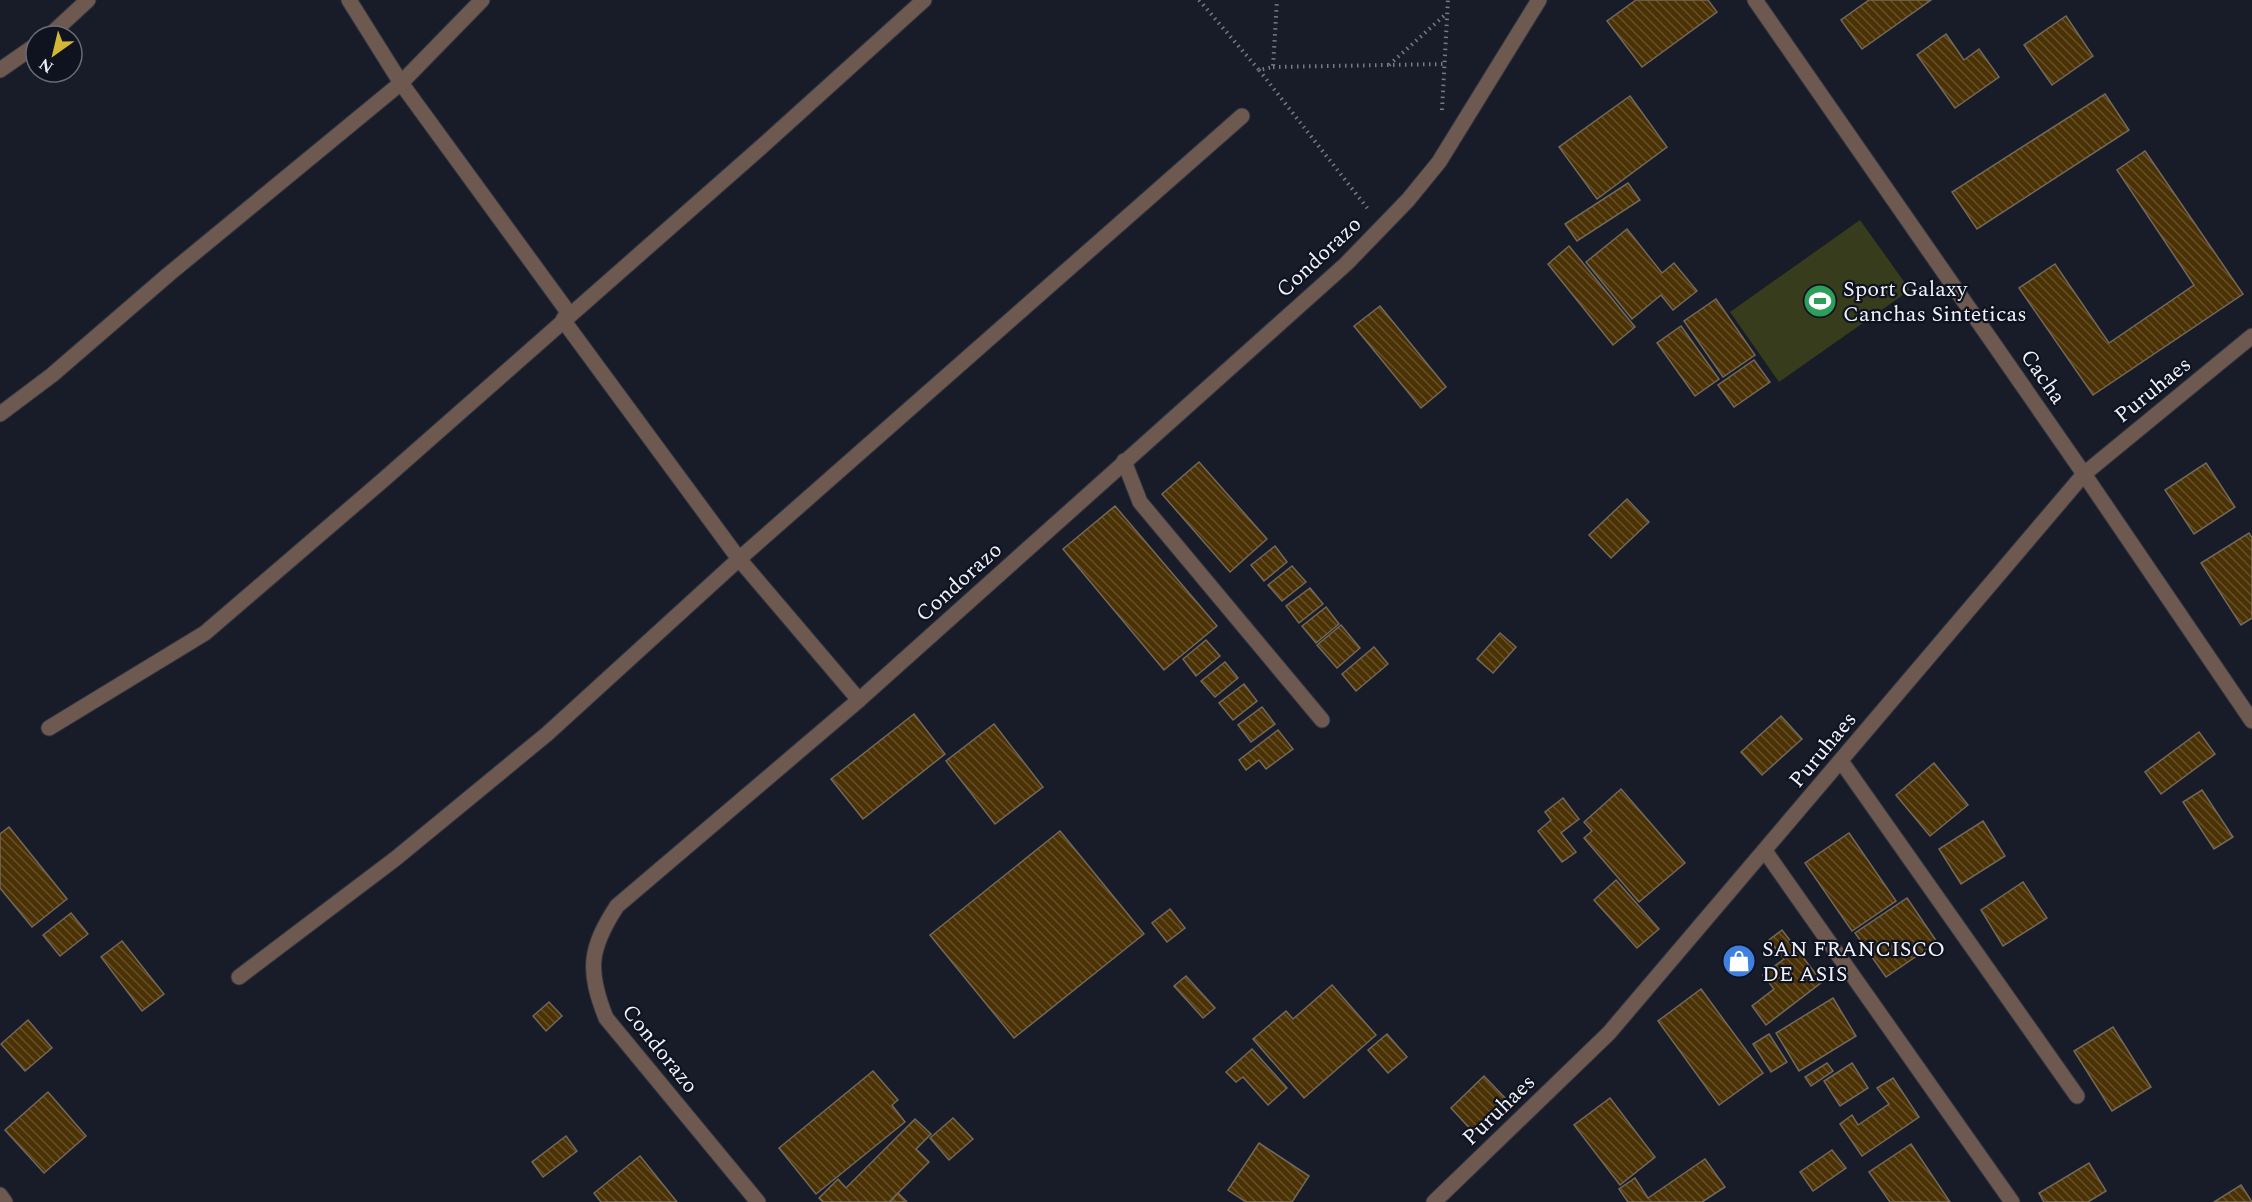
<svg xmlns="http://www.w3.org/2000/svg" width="2252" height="1202" font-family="Spectral,serif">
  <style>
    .pitch { fill: #363c1c }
    .building { fill: url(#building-back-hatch); stroke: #736859; stroke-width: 1.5 }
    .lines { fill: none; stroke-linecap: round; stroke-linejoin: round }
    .minor-casing { stroke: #323642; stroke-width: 17 }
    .path { stroke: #767a85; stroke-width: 4; stroke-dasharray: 1.5 4.5; stroke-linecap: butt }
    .minor { stroke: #6e5951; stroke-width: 15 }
    .labels { text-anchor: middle; stroke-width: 4.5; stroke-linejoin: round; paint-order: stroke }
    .street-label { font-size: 22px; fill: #eff2fb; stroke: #0f131f }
    .poi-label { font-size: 22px; fill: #eff2fb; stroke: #0f131f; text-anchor: start }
  </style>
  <defs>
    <pattern id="building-back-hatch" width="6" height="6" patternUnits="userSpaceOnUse" patternTransform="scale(1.5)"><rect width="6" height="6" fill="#4b3205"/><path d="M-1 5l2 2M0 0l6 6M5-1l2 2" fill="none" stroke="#65502a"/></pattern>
  </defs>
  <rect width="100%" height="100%" fill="#181c29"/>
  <!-- pitch -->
  <path class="pitch" d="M 1860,220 L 1910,290 L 1779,382 L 1730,312 Z"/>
  <!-- building -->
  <g class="building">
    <path d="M 1636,0 L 1708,0 L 1717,12 L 1642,67 L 1607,21 Z"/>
    <path d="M 1869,0 L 1931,0 L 1862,49 L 1841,20 Z"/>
    <path d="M 2066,16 L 2093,56 L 2052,85 L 2024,45 Z"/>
    <path d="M 1946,34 L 1964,60 L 1979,49 L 1999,77 L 1955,108 L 1917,55 Z"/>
    <path d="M 2105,94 L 2129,130 L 1977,229 L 1952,192 Z"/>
    <path d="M 1630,96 L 1667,147 L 1597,199 L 1559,147 Z"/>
    <path d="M 2145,151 L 2243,294 L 2093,395 L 2019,288 L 2055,264 L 2109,343 L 2194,285 L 2117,170 Z"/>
    <path d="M 1628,183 L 1640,200 L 1577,241 L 1565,224 Z"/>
    <path d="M 1627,229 L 1662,273 L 1674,263 L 1697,291 L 1673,310 L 1661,295 L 1632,319 L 1586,262 Z"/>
    <path d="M 1569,246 L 1635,327 L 1613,345 L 1548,264 Z"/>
    <path d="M 1716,299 L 1755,355 L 1723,377 L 1684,321 Z"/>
    <path d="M 1380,306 L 1446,387 L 1421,408 L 1354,326 Z"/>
    <path d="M 1681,326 L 1719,379 L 1695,396 L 1657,343 Z"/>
    <path d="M 1754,360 L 1770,382 L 1734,407 L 1718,385 Z"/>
    <path d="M 1199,462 L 1267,539 L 1230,572 L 1162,494 Z"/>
    <path d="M 2206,463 L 2235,507 L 2194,534 L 2165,490 Z"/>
    <path d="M 1627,499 L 1649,522 L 1611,558 L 1589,535 Z"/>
    <path d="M 1115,506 L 1217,626 L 1164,670 L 1063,549 Z"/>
    <path d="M 2249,533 L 2252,538 L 2252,618 L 2241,625 L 2201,563 Z"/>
    <path d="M 1275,546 L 1287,562 L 1264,581 L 1251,565 Z"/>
    <path d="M 1292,566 L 1306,582 L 1282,601 L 1268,585 Z"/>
    <path d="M 1310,588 L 1323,604 L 1299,623 L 1286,606 Z"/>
    <path d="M 1326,607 L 1339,624 L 1316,643 L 1302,626 Z"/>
    <path d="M 1341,625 L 1360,648 L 1337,668 L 1317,645 Z"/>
    <path d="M 1500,633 L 1516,647 L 1493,673 L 1477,659 Z"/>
    <path d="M 1206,640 L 1220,656 L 1196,676 L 1183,659 Z"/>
    <path d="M 1374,647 L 1388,664 L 1356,691 L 1342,674 Z"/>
    <path d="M 1225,662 L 1238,678 L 1215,697 L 1201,681 Z"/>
    <path d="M 1244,684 L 1257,701 L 1233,720 L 1219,703 Z"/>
    <path d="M 1262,707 L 1275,724 L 1251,742 L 1238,725 Z"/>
    <path d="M 914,714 L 945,754 L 863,819 L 831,779 Z"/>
    <path d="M 1781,716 L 1802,739 L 1762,775 L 1741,752 Z"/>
    <path d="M 994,724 L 1043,787 L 995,824 L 946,761 Z"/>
    <path d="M 1278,730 L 1293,749 L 1266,769 L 1259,760 L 1246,770 L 1239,760 Z"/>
    <path d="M 2199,732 L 2215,754 L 2161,794 L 2145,772 Z"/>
    <path d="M 1934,763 L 1968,805 L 1930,836 L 1896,795 Z"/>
    <path d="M 1621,789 L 1685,863 L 1639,902 L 1584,838 L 1592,831 L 1584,822 Z"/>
    <path d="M 2202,790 L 2233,837 L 2214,849 L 2183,802 Z"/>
    <path d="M 1563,798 L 1579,819 L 1561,833 L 1576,852 L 1562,862 L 1538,831 L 1551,820 L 1545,812 Z"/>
    <path d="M 1983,821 L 2005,856 L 1961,884 L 1939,849 Z"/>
    <path d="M 9,827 L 67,899 L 32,927 L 0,888 L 0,834 Z"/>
    <path d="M 1060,831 L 1144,934 L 1014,1038 L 930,935 Z"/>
    <path d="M 1849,833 L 1896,901 L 1852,931 L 1805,863 Z"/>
    <path d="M 1616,880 L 1659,929 L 1637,948 L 1594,900 Z"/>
    <path d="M 2023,882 L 2047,918 L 2003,946 L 1981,910 Z"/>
    <path d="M 1907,898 L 1937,942 L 1886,977 L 1855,933 Z"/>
    <path d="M 1170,909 L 1185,928 L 1167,942 L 1152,923 Z"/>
    <path d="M 71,913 L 88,934 L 60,956 L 43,935 Z"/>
    <path d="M 1782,930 L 1822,982 L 1766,1025 L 1752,1006 L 1774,989 L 1763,975 L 1784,959 L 1769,940 Z"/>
    <path d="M 122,941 L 164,994 L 142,1011 L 101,957 Z"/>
    <path d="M 1186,976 L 1215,1008 L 1203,1018 L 1174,986 Z"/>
    <path d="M 1332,985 L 1376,1035 L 1304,1098 L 1253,1039 L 1286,1011 L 1293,1019 Z"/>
    <path d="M 1701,989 L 1763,1073 L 1719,1105 L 1658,1021 Z"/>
    <path d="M 1833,998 L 1856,1036 L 1799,1071 L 1776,1033 Z"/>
    <path d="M 549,1002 L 562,1016 L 546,1031 L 533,1016 Z"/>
    <path d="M 28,1020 L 52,1048 L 25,1071 L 1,1044 Z"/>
    <path d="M 2113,1027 L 2151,1087 L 2112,1111 L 2074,1051 Z"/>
    <path d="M 1387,1034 L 1407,1057 L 1388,1073 L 1368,1050 Z"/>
    <path d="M 1769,1034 L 1787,1062 L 1771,1072 L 1753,1044 Z"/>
    <path d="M 1252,1049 L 1287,1088 L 1268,1105 L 1243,1077 L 1236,1082 L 1226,1072 Z"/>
    <path d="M 1827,1063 L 1833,1071 L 1811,1086 L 1805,1077 Z"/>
    <path d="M 1852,1063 L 1868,1088 L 1840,1106 L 1824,1081 Z"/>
    <path d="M 873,1071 L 898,1100 L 892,1105 L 905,1122 L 816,1194 L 779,1148 Z"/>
    <path d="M 1484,1076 L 1507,1100 L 1474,1133 L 1451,1108 Z"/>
    <path d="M 1893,1078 L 1919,1117 L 1862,1156 L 1840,1124 L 1852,1115 L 1858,1125 L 1889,1104 L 1877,1088 Z"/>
    <path d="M 48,1092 L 86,1136 L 44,1173 L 5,1130 Z"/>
    <path d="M 1610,1098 L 1655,1157 L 1620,1185 L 1574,1125 Z"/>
    <path d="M 953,1118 L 973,1139 L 949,1160 L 930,1138 Z"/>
    <path d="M 915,1119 L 931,1134 L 916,1149 L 929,1162 L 889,1202 L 823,1202 L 819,1198 L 838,1179 L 846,1188 Z"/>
    <path d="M 566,1136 L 577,1151 L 543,1177 L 532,1162 Z"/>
    <path d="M 1259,1143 L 1309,1176 L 1292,1202 L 1246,1202 L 1228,1190 Z"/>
    <path d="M 1911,1144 L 1950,1202 L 1890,1202 L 1869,1172 Z"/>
    <path d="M 1832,1150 L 1846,1168 L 1813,1191 L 1800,1172 Z"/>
    <path d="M 640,1156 L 677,1202 L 601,1202 L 594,1193 Z"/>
    <path d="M 1705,1159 L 1725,1187 L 1702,1202 L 1628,1202 L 1619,1189 L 1635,1178 L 1648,1198 Z"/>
    <path d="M 2089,1163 L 2106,1191 L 2088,1202 L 2044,1202 L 2039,1193 Z"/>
    <path d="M 2241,1185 L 2252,1202 L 2214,1202 Z"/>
    <path d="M 898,1193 L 907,1202 L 890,1202 Z"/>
  </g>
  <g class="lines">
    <defs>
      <g id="minor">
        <path d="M 349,0 L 401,83 L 568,312 L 563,320 L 739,559 L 859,700"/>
        <path d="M 1755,0 L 2084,474 L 2252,721"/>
        <path d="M 49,36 L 88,0"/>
        <path d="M 0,70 L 36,45"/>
        <path d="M 0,414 L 52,375 L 169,274 L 401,83 L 482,0"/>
        <path d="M 1124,461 L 1140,502 L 1322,720"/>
        <path d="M 49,728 L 205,633 L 382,481 L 759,149 L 924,0"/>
        <path d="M 1841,761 L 2077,1096"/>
        <path d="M 1765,851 L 2012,1202"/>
        <path d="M 239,977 L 395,859 L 547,734 L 739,559 L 1242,116"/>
        <path d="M 0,1195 L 5,1202"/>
        <path d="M 758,1202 L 606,1018 C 587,970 589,949 617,906 L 859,700 L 1346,264 L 1408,200 L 1439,162 L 1539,0"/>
        <path d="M 1434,1202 L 1609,1033 L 2084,474 L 2252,336"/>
      </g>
    </defs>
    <!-- minor casing -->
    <use href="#minor" class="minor-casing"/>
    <!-- path -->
    <g class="path">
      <path d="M 1199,0 L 1259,70 L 1273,67 L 1277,0"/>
      <path d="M 1389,65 L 1446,14"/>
      <path d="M 1273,67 L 1444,64"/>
      <path d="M 1259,70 L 1368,209"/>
      <path d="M 1442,110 L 1448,0"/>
    </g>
    <!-- minor -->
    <use href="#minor" class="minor"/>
  </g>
  <!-- icons -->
  <defs>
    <symbol id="stadium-disc" viewBox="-11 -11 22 22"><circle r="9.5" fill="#2e9e5b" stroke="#0f131f"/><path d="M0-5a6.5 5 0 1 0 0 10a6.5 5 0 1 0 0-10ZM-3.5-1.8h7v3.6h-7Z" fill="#fff"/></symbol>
    <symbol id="shop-disc" viewBox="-11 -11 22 22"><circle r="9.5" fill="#3f7fe0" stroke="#0f131f"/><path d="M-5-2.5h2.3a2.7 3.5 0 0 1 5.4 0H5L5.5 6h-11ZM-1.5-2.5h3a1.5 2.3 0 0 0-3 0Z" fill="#fff"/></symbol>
  </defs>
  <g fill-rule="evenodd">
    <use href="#stadium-disc" x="1801" y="282" width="38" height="38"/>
    <use href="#shop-disc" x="1720" y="942" width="38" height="38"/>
  </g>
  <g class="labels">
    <!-- street labels -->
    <g class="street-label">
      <text transform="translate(1318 256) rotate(-43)" y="8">Condorazo</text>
      <text transform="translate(2044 376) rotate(55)" y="8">Cacha</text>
      <text transform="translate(2152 389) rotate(-39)" y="8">Puruhaes</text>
      <text transform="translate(958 581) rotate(-42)" y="8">Condorazo</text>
      <text transform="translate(1822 749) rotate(-50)" y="8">Puruhaes</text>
      <text transform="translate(661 1048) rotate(51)" y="8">Condorazo</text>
      <text transform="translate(1498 1109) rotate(-44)" y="8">Puruhaes</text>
    </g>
    <!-- poi labels -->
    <g class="poi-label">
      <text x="1843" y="296">Sport Galaxy<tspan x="1843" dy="25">Canchas Sinteticas</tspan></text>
      <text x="1762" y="956">SAN FRANCISCO<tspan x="1762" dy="25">DE ASIS</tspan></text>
    </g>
  </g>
  <!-- north arrow -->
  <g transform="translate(54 54) rotate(214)"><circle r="28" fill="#0f131f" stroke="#696c77" stroke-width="1.5"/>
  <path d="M0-4.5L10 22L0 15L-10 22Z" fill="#d4b635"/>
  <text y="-9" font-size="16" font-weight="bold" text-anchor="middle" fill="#eff2fb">N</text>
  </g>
</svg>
